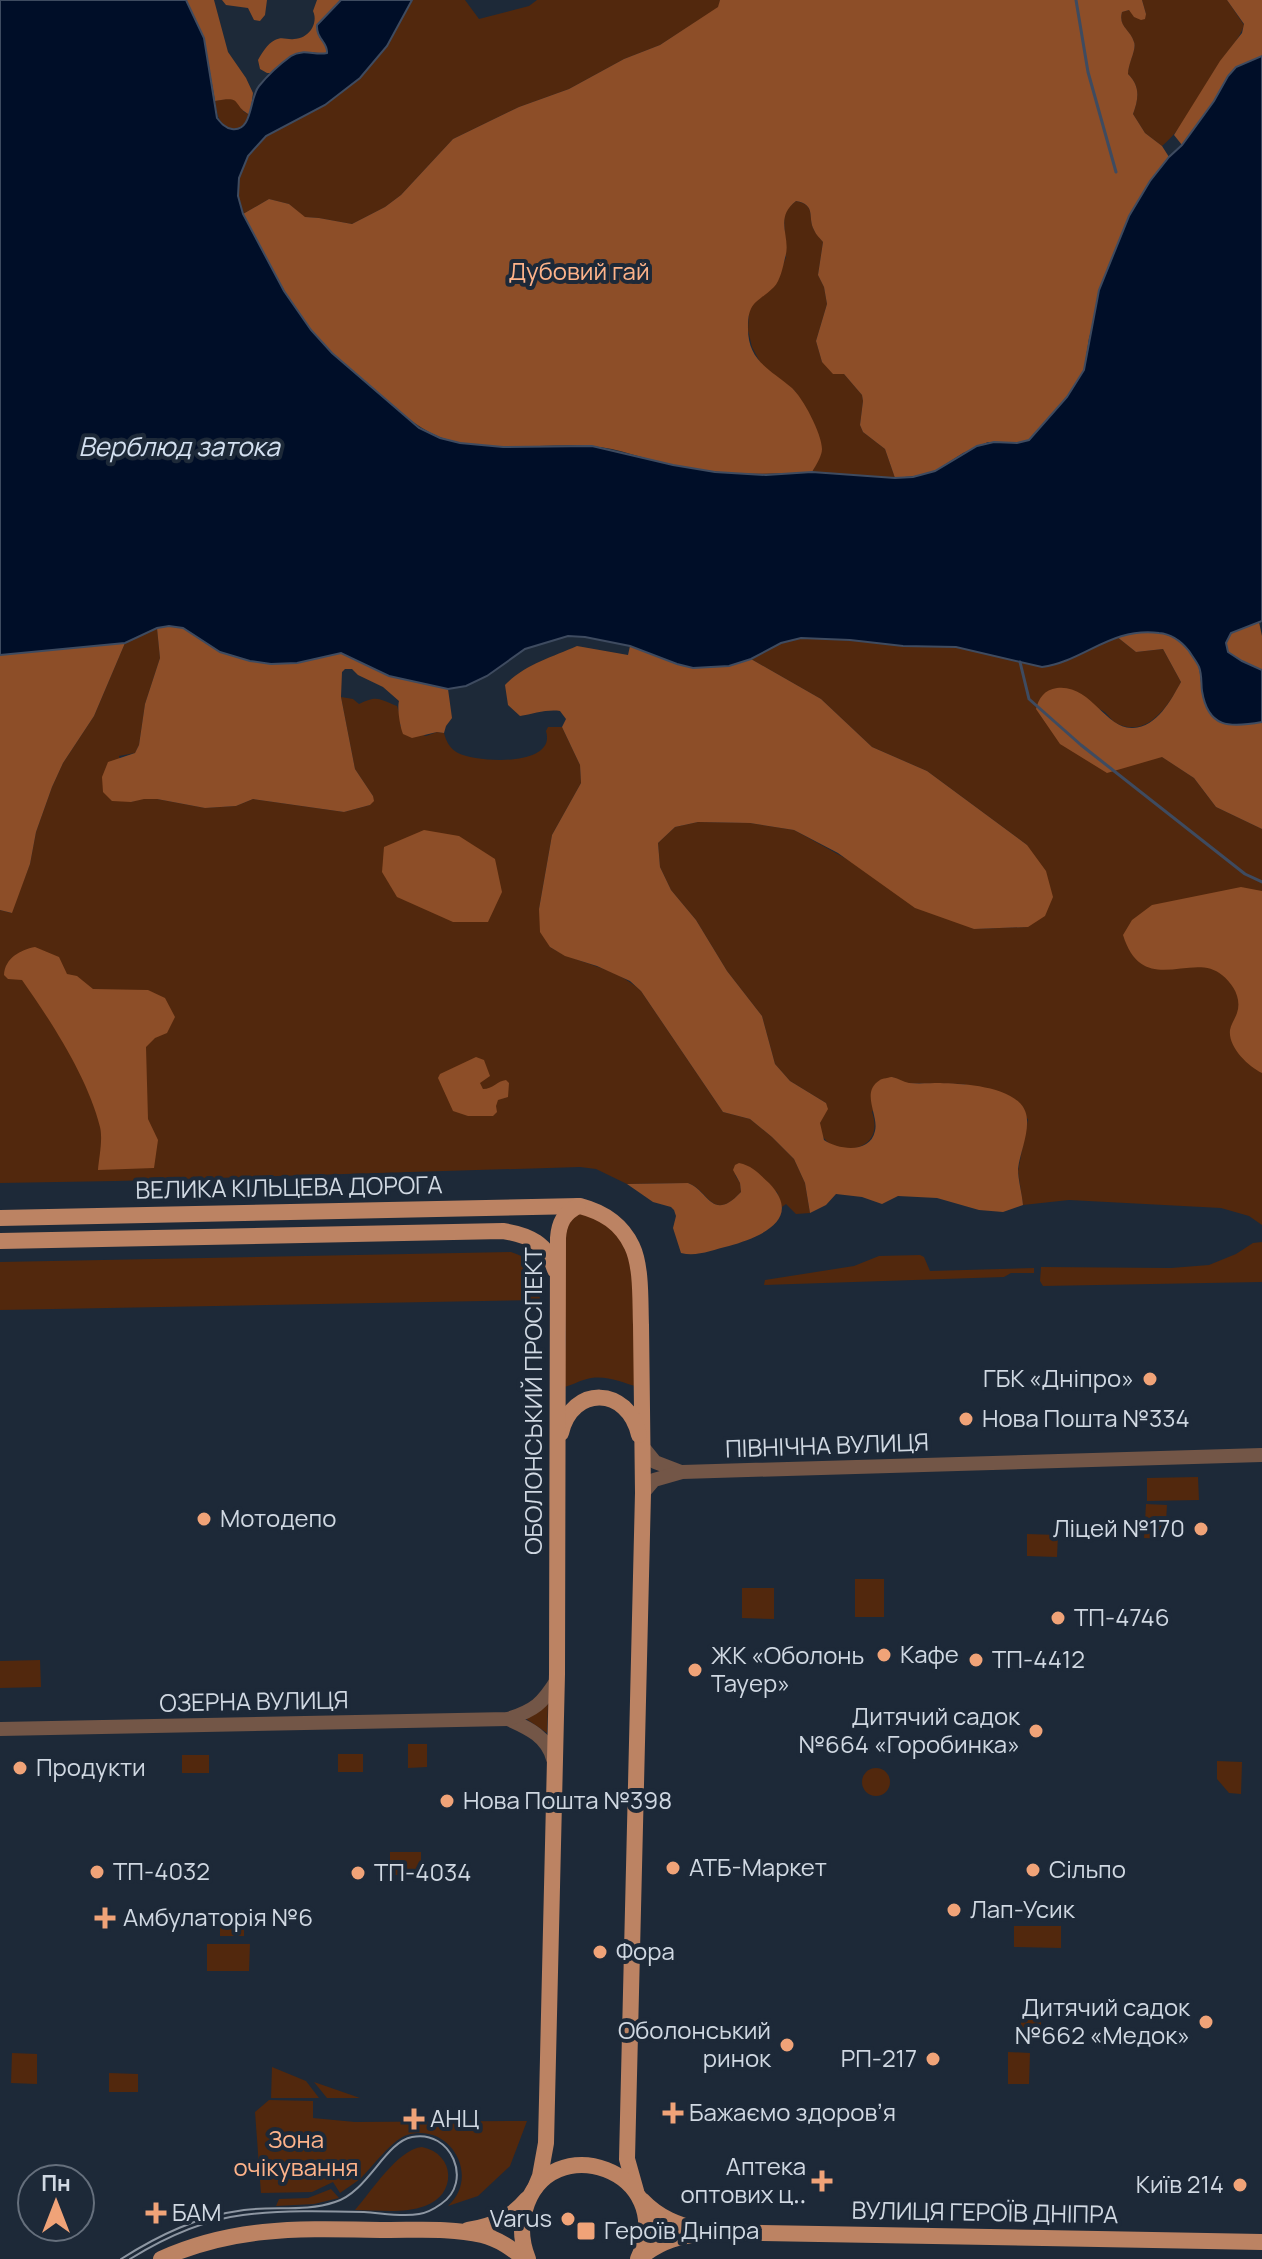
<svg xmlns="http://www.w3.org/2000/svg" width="1262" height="2259" font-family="Manrope,sans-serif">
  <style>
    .green { fill: #52280d }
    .forest { fill: #8d4e28 }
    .water { fill: #000e28; stroke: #3e4b60; stroke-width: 2 }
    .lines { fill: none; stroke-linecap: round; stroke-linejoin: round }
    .stream { stroke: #3e4b60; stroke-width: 3 }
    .minor { stroke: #735647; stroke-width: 14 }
    .major { stroke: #bc8363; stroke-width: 16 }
    .tram { stroke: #8d96a2; stroke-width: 2 }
    .poi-dot { fill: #f0a378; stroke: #1d2938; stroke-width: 3 }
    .labels { text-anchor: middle; stroke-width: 8; stroke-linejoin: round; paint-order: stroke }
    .park-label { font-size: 24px; fill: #feb38a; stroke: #1d2938 }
    .street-label { font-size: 24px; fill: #d0d8e2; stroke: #1d2938 }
    .poi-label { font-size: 24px; fill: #d0d8e2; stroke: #1d2938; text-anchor: start }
    .water-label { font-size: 26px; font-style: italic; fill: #d4e1f1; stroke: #1d2938 }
  </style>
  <rect width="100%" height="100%" fill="#1d2938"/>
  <!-- green -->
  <g class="green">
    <path d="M 412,0 L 465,0 L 479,19 L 529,6 L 537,0 L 720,0 L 719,7 L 660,45 L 624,59 L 569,89 L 519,107 L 453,139 L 401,195 L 385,207 L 352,224 L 319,218 L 304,217 L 289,204 L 269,199 L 243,214 L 238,196 L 239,178 L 248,156 L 266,136 L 325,105 L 387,46 Z"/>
    <path d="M 1142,0 L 1227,0 L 1244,25 C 1240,39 1228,50 1220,62 C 1201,90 1188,124 1162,146 L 1145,133 L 1133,114 C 1139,98 1140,86 1128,74 C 1128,63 1137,49 1134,42 C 1130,29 1118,27 1122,12 L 1129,10 L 1146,14 Z"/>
    <path d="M 230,98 L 236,100 L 244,112 L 250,115 L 247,121 L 239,129 C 220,130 217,117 215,101 Z"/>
    <path d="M 796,201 C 817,206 807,216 814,230 C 816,234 820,238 823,242 L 818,275 L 824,287 L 827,304 L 816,341 L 822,362 L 844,374 L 862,395 L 863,401 L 860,425 L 863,432 L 885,449 L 895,478 L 812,472 L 821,454 L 795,391 L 762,366 L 752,347 L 748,330 L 749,311 L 752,305 L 777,281 L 786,257 L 784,216 L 788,208 Z"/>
    <path d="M 157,628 L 160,658 L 145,704 L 139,745 L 135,753 L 119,756 L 131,802 L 144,798 L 157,799 L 205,808 L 236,806 L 253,799 L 344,812 L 370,805 L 373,796 L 355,769 L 341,697 L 353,699 L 359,704 C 378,695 378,699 397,706 L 401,718 L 400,726 L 426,736 L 437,732 L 444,733 C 446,741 450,749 458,753 C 478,763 557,767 546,731 L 548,727 L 562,727 L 580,765 L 581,783 L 552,835 L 539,909 L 550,947 C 579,965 615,966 641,991 L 723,1112 L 750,1119 L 772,1137 L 794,1159 L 805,1183 L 810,1213 L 796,1214 L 786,1204 L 782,1207 L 777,1192 L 735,1175 L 740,1183 L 741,1192 C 712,1223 710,1191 688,1183 L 627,1184 L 596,1169 L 580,1167 L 116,1181 L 0,1183 L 0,910 L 11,913 L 30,864 L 36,832 L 52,787 L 63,763 L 94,716 L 125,643 Z"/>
    <path d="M 1116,636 L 1136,652 L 1163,649 L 1181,682 C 1169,705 1148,738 1118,724 C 1111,721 1109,715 1103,711 C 1098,707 1090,707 1084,705 L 1194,778 L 1216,807 L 1262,829 L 1262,1225 L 1249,1216 L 1221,1208 L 1069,1200 L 1023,1205 L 1018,1171 L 1028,1119 L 964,1084 L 906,1083 L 892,1077 L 872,1112 C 888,1156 825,1159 820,1129 C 819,1120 824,1111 826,1103 L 790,1081 L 775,1064 L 762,1016 L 727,971 L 696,920 L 671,890 L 660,867 L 658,843 L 675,827 L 698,822 L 750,823 L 794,830 L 974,929 L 1028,927 L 1027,845 L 927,771 L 872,747 L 821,699 L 751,659 L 781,643 L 801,638 L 850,640 L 903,646 L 956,647 L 1042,667 L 1055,665 Z"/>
    <path d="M 575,1214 L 585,1214 L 609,1226 L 624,1244 L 632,1268 L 638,1387 C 621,1382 604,1374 587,1379 C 577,1381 572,1386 563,1387 L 566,1337 L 562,1234 Z"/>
    <path d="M 1262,1242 L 1262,1282 L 1043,1286 L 1040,1281 L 1041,1267 L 1171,1268 L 1209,1265 L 1236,1254 L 1253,1243 Z"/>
    <path d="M 511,1252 C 539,1261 538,1273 540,1300 L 0,1310 L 0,1262 Z"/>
    <path d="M 920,1255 L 924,1257 L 930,1271 L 1034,1268 L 1034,1273 L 1011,1273 L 1004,1277 L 764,1285 L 765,1280 L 854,1266 L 879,1256 Z"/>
    <path d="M 1198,1477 L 1199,1500 L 1147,1501 L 1147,1478 Z"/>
    <path d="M 1146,1504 L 1167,1505 L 1165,1539 L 1144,1538 Z"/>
    <path d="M 1027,1534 L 1058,1535 L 1057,1557 L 1027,1556 Z"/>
    <rect x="855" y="1579" width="29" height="38"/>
    <path d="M 742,1588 L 774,1588 L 774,1619 L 742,1618 Z"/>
    <path d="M 40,1660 L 41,1687 L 0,1688 L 0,1661 Z"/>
    <path d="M 548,1704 L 547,1733 L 525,1718 Z"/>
    <path d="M 408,1744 L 427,1744 L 427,1767 L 408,1768 Z"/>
    <rect x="338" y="1754" width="25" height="18"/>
    <rect x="182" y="1755" width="27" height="18"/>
    <path d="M 1217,1761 L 1242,1762 L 1241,1794 L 1229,1793 L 1217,1779 Z"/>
    <circle cx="876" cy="1782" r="14"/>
    <rect x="390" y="1852" width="31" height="23"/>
    <rect x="220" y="1913" width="24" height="23"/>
    <path d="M 1014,1926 L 1061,1926 L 1061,1948 L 1014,1947 Z"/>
    <path d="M 207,1944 L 250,1944 L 249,1971 L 207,1971 Z"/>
    <rect x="1021" y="2017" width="20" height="23"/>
    <path d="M 1008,2052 L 1030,2053 L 1029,2084 L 1008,2084 Z"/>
    <path d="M 12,2053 L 37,2054 L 37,2084 L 11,2083 Z"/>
    <path d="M 272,2067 L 306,2081 L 319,2098 L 271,2098 Z"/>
    <path d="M 109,2073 L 138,2074 L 138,2092 L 109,2092 Z"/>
    <path d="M 314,2082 L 360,2098 L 327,2098 Z"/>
    <path d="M 269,2100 L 313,2101 L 313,2118 L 355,2122 L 527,2121 L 510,2166 L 478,2196 L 448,2206 C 481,2176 450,2122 407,2135 C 393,2139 372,2167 361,2178 C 355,2183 347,2188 340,2193 L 333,2182 L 312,2192 L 261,2193 L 255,2112 Z"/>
    <path d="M 422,2147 C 456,2154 457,2195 425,2206 C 403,2214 378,2210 355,2210 C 371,2192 398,2149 422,2147 Z"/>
    <path d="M 331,2189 L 339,2198 L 314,2204 L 276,2206 L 279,2199 L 308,2198 Z"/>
  </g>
  <!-- forest -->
  <g class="forest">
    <path d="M 186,0 L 214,0 L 228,52 L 246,78 L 253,93 L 250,115 C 231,105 244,95 215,101 L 204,38 Z"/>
    <path d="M 222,0 L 267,0 L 265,15 L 260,21 L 254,20 L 248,8 L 226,5 Z"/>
    <path d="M 317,0 L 341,0 L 319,23 L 319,37 L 327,47 L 327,53 C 320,54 315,52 307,52 C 292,52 282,64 272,73 L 267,73 L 260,69 L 258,60 C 262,53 267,44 275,40 C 282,36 287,40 294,39 C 308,39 319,24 313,11 Z"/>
    <path d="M 720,0 L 1142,0 L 1146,14 L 1145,19 L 1141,20 L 1134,17 L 1129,10 L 1122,12 C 1118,27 1130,29 1134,42 C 1137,49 1128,63 1128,74 C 1140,86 1139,98 1133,114 L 1145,133 L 1162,146 L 1169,157 L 1150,181 L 1129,216 L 1115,252 L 1089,338 L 1084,370 L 1067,397 L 1029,440 L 1017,443 L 988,442 L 963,453 L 935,471 L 924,475 L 895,478 L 885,449 L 863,432 L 860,425 L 863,401 L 862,395 L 844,374 L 833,374 L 822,362 L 816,341 L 827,304 L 824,287 L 818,275 L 823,242 C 820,238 816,235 814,230 C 807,217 817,205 796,201 C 773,219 792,237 785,258 C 783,267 780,281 774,287 C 759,302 748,301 748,326 C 747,361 770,369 792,388 C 803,398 822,434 822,449 C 822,456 816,465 812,472 C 765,475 720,475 673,465 C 646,460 619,448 591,446 C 546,443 501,452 457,442 C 426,436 405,416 381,395 C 357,374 330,355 310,329 C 283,294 264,253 243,214 L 269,199 L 289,204 L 305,217 L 319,218 L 352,224 L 385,207 L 401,195 L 453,139 L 519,107 L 569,89 L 624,59 L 660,45 L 718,7 Z"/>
    <path d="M 1227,0 L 1262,0 L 1262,56 L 1236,67 L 1228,76 L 1214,101 L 1182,145 L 1174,135 L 1220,61 L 1242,33 L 1244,24 Z"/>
    <path d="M 1259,622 L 1262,636 L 1262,670 C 1251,665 1212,652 1230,635 C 1236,628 1251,626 1259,622 Z"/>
    <path d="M 169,626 L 183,628 L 220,652 L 250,661 L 271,664 L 297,663 L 341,653 L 389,676 L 448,689 L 452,718 L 446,726 L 444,733 L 437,732 L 412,738 L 403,734 C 400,727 397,708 399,701 L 383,687 L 358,675 L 352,669 L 345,669 L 342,672 L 341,697 L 355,769 L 373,796 L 374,801 L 370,805 L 344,812 L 253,799 L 236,806 L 205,808 L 157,799 L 144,799 L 131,802 L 112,801 L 103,792 L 102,777 L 108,762 L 135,753 L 139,745 L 145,704 L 160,658 L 157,628 Z"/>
    <path d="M 1137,633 L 1161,633 L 1181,640 L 1199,666 L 1202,691 L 1219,722 L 1243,724 L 1262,722 L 1262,829 L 1216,807 L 1194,778 L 1162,757 L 1107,773 L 1060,744 L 1036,709 C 1039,698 1044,690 1057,688 C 1091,684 1106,730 1133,728 C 1157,727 1171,700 1181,682 L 1163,649 L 1136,652 L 1116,636 Z"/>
    <path d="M 125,643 L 94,716 L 63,763 L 52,787 L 36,832 L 30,864 L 12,913 L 0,910 L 0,655 Z"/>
    <path d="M 577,646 L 628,655 L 630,646 L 677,664 L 729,666 L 751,659 L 821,699 L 872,747 L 927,771 L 1027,845 L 1046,871 L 1053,897 L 1045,916 L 1028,927 L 974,929 L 915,908 L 838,853 L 794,830 L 750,823 L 698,822 L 675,827 L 658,843 L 660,867 L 671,890 L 696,920 L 727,971 L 762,1016 L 775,1064 L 790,1081 L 826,1103 L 828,1109 L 820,1123 L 824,1140 C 839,1150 870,1154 875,1131 C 879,1115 860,1092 880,1080 C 881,1079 891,1077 892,1077 C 898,1078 903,1082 909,1083 C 919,1084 930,1083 940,1083 C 965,1084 1026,1086 1027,1120 C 1028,1136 1020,1153 1018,1169 C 1018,1180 1022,1193 1023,1205 L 1003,1212 L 979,1210 L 937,1198 L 898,1196 L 882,1204 L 862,1197 L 836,1194 L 826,1205 L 810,1213 L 805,1183 L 794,1159 L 772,1137 L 750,1119 L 723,1112 L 641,991 L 630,981 L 597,966 L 565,956 L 550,947 L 540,932 L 539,909 L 552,835 L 581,783 L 580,765 L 562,727 L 566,719 L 560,711 C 547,709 533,714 520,716 L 508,705 L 505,685 C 524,665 552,657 577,646 Z"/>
    <path d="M 424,830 L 459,836 L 495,859 L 502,892 L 488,922 L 453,922 L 397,897 L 382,872 L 384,847 Z"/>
    <path d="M 1241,887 L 1262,891 L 1262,1073 C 1248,1066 1228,1047 1230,1030 C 1231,1024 1235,1019 1237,1013 C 1242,998 1233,984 1222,975 C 1193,950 1143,999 1123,935 L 1132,920 L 1152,905 Z"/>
    <path d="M 35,947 L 59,957 L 67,974 L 77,976 L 93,989 L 148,990 L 165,998 L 175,1017 L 167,1033 L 155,1038 L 146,1047 L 148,1119 L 158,1140 L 154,1168 L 98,1170 C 99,1157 103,1140 100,1127 C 88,1078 51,1021 22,980 L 8,979 L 4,975 C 5,958 20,950 35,947 Z"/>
    <path d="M 476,1057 L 484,1060 L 490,1076 L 480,1083 L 483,1089 C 493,1089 497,1081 506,1080 L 509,1083 L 508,1097 L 498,1100 L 496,1106 L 497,1112 L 493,1116 L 468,1116 L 453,1111 L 438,1078 L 440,1074 Z"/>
    <path d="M 739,1163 C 753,1166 759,1174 769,1183 C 804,1220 760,1237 729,1246 C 712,1250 697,1257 681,1253 L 673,1228 L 676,1216 L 674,1210 L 671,1207 L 653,1202 L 627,1184 L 688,1183 C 709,1191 712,1223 741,1192 L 740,1183 L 733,1170 L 735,1165 Z"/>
  </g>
  <!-- water -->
  <path class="water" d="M 0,0 L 186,0 L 204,38 L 217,118 C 221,123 225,128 232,129 C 253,132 249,98 259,86 C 268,75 280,64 291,56 C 304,48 315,56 327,53 C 328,42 316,39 317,25 L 341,0 L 412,0 L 387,46 L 360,78 L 325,105 L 266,136 L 248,156 L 239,178 L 238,196 L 243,214 L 284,291 L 311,330 L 332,353 L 419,428 L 440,438 L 460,443 L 503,447 L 592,446 L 673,465 L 715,472 L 766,475 L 812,472 L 895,478 L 913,477 L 935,471 L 977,446 L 994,442 L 1017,443 L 1029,440 L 1067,397 L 1084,370 L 1099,290 L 1129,216 L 1150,181 L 1169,157 L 1182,145 L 1214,101 L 1228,76 L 1236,67 L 1262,56 L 1262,621 L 1231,633 L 1226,643 L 1228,652 L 1242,661 L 1262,670 L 1262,722 C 1229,728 1208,728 1202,691 C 1201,684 1202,674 1199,667 C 1197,662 1192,656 1189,651 C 1181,641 1172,634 1159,633 C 1110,627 1085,661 1042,667 L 956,647 L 903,646 L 850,640 L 801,638 L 781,643 L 751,659 L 729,666 L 693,668 L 677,664 L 630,646 L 585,637 L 568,636 L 525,649 L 487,676 L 466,686 L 448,689 L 389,676 L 341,653 L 297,663 L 271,664 L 250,661 L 220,652 L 183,628 L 169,626 L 157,628 L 125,643 L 0,655 Z"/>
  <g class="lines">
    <!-- stream -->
    <g class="stream">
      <path d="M 1076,0 L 1088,72 L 1116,172"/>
      <path d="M 1020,662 L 1029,699 L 1081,745 L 1245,874 L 1262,882"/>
    </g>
    <!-- minor -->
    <g class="minor">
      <path d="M 642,1446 L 655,1462 L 681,1472"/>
      <path d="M 643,1493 L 654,1480 L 682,1472 L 1262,1455"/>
      <path d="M 508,1719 C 528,1728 547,1736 553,1759"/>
      <path d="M 0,1729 L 508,1719 C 535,1710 542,1704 557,1680"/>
    </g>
    <!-- major -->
    <g class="major">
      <path d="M 0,1218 L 580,1206 C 603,1212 621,1223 632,1246 C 642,1267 640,1302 641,1325 C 642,1381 642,1437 643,1493 L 627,2159 L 636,2191"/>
      <path d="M 0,1241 L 503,1231 C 529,1235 548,1244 555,1270"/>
      <path d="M 561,1433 C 572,1385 628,1386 639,1435"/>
      <path d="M 535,2188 L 540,2176 L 546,2143 L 557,1674 L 558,1238 C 559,1223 564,1213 578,1206"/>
      <path d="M 642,2200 C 659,2218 678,2225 702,2231"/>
      <path d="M 468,2230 C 493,2226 511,2218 527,2199"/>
      <path d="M 161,2259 C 238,2224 309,2229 390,2230 C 420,2230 453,2228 482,2235 C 499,2239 512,2249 525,2259"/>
      <path d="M 528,2259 C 522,2244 520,2226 525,2210 C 548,2126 680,2170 638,2259"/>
      <path d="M 639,2259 C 660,2240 681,2236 708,2232 L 1262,2242"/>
    </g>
    <!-- tram -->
    <path class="tram" d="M 121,2259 C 159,2235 198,2216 244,2210 C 274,2206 306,2212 335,2202 C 368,2192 385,2142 412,2137 C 451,2129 474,2182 441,2204 C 434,2209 427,2213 419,2214 C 401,2217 382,2213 364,2212 C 324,2211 282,2210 243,2215 C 202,2220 164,2238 130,2259"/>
  </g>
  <!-- markers -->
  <g class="poi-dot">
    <circle cx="1150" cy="1379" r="8"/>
    <circle cx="966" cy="1419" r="8"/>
    <circle cx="204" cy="1519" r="8"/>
    <circle cx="1201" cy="1529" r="8"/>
    <circle cx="1058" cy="1618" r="8"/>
    <circle cx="884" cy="1655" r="8"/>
    <circle cx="976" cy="1660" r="8"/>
    <circle cx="695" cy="1670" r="8"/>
    <circle cx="1036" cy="1731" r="8"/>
    <circle cx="20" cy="1768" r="8"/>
    <circle cx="447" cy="1801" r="8"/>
    <circle cx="673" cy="1868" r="8"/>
    <circle cx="1033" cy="1870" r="8"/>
    <circle cx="97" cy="1872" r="8"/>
    <circle cx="358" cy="1873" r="8"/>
    <circle cx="954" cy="1910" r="8"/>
    <path d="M101 1906h8v8h8v8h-8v8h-8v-8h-8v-8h8z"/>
    <circle cx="600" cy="1952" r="8"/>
    <circle cx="1206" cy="2022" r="8"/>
    <circle cx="787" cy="2045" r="8"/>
    <circle cx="933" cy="2059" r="8"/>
    <path d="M669 2101h8v8h8v8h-8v8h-8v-8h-8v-8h8z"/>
    <path d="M410 2107h8v8h8v8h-8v8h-8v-8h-8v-8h8z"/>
    <path d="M818 2169h8v8h8v8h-8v8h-8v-8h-8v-8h8z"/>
    <circle cx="1240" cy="2185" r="8"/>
    <path d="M152 2201h8v8h8v8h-8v8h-8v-8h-8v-8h8z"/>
    <circle cx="568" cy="2219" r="8"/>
    <rect x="576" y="2221" width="20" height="20" rx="4"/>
  </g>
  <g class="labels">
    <!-- park labels -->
    <g class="park-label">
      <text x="579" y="280">Дубовий гай</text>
      <text x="296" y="2148">Зона<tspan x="296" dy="28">очікування</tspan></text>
    </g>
    <!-- street labels -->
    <g class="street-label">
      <text transform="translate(289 1188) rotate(-1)" y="8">ВЕЛИКА КІЛЬЦЕВА ДОРОГА</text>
      <text transform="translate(534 1401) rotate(-90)" y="8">ОБОЛОНСЬКИЙ ПРОСПЕКТ</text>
      <text transform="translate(827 1446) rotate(-2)" y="8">ПІВНІЧНА ВУЛИЦЯ</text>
      <text transform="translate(254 1702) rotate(-1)" y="8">ОЗЕРНА ВУЛИЦЯ</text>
      <text transform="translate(985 2213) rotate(1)" y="8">ВУЛИЦЯ ГЕРОЇВ ДНІПРА</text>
    </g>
    <!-- poi labels -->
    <g class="poi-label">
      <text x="1134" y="1387" text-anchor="end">ГБК «Дніпро»</text>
      <text x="982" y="1427">Нова Пошта №334</text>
      <text x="220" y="1527">Мотодепо</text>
      <text x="1185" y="1537" text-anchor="end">Ліцей №170</text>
      <text x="1074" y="1626">ТП-4746</text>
      <text x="900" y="1663">Кафе</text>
      <text x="711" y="1664">ЖК «Оболонь<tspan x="711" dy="28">Тауер»</tspan></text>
      <text x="992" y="1668">ТП-4412</text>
      <text x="1020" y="1725" text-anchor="end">Дитячий садок<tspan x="1020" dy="28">№664 «Горобинка»</tspan></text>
      <text x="36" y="1776">Продукти</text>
      <text x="463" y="1809">Нова Пошта №398</text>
      <text x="689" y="1876">АТБ-Маркет</text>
      <text x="1049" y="1878">Сільпо</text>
      <text x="113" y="1880">ТП-4032</text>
      <text x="374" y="1881">ТП-4034</text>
      <text x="970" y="1918">Лап-Усик</text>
      <text x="123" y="1926">Амбулаторія №6</text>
      <text x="616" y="1960">Фора</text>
      <text x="1190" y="2016" text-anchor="end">Дитячий садок<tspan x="1190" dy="28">№662 «Медок»</tspan></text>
      <text x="771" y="2039" text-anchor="end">Оболонський<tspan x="771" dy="28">ринок</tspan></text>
      <text x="917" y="2067" text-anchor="end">РП-217</text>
      <text x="689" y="2121">Бажаємо здоровʼя</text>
      <text x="430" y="2127">АНЦ</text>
      <text x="806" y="2175" text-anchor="end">Аптека<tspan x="806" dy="28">оптових ц‥</tspan></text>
      <text x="1224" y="2193" text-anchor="end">Київ 214</text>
      <text x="172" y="2221">БАМ</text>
      <text x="552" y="2227" text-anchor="end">Varus</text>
      <text x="604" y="2239">Героїв Дніпра</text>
    </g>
    <!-- water labels -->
    <g class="water-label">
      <text x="179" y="456">Верблюд затока</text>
    </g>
  </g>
  <!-- north arrow -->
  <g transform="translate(56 2203)"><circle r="38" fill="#1d2938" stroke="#656f7c" stroke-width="2"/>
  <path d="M0-6L14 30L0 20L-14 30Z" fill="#f0a378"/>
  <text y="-12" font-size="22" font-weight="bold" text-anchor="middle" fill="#d0d8e2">Пн</text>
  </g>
</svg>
